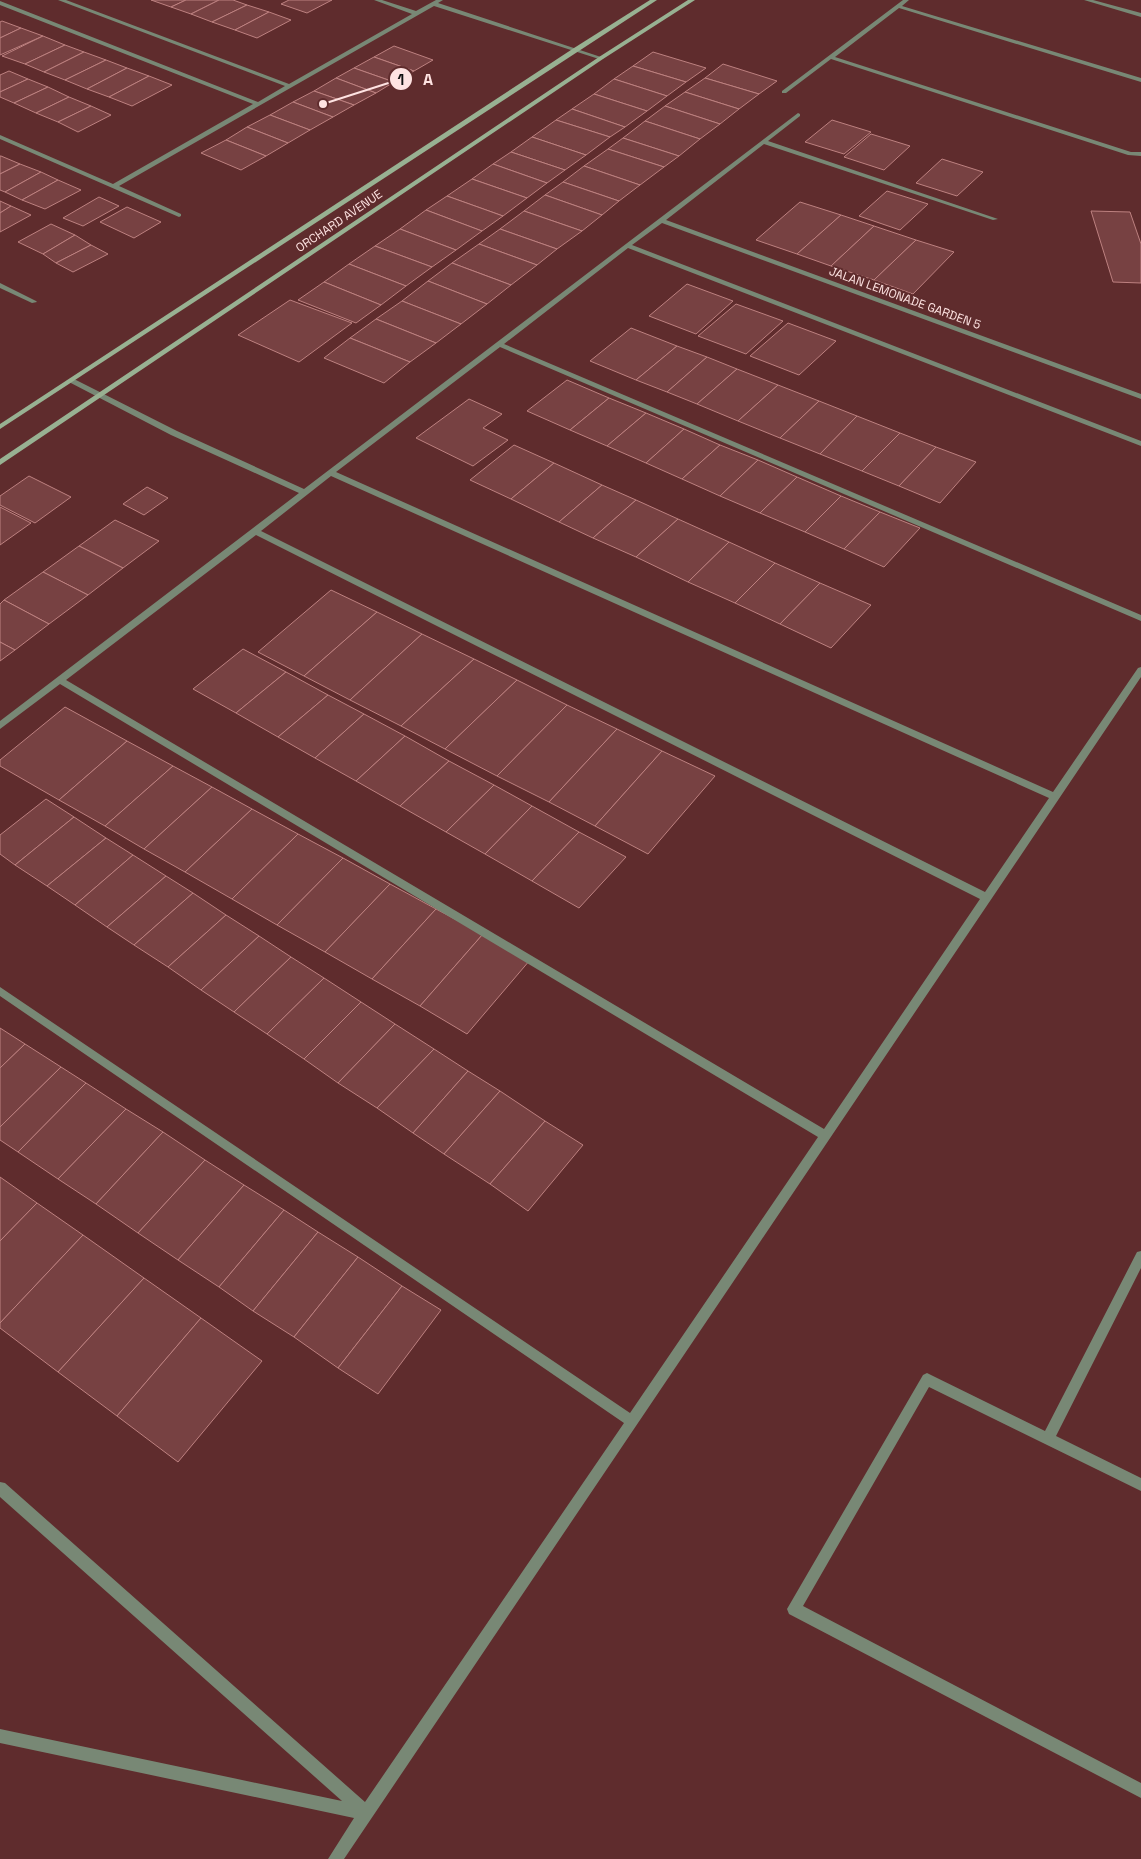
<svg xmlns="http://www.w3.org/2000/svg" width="1141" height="1859" font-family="'Space Grotesk',sans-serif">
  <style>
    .building { fill: #774142; stroke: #bd8180 }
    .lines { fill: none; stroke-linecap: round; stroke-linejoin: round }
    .street { fill: #788875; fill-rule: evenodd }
    .secondary { fill: #98b192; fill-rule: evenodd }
    .labels { text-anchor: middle; stroke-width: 4; stroke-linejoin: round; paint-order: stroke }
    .far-street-label { font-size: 12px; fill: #fee3e2; stroke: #5f2c2d }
    .leader { fill: none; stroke: #fee3e2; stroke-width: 2 }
    .callout-dot { fill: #fee3e2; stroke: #5f2c2d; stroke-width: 2 }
    .mark-label { font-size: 15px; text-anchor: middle; font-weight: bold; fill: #111 }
    .callout-label { font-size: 16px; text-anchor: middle; font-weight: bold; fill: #fee3e2; stroke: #5f2c2d; stroke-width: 4; stroke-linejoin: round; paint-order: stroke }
  </style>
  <rect width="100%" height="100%" fill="#5f2c2d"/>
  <!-- building -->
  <g class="building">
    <path d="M 151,0 L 186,0 L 171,7 Z"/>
    <path d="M 186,0 L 219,0 L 191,14 L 171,7 Z"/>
    <path d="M 219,0 L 233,0 L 247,5 L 212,22 L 191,14 Z"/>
    <path d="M 289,0 L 332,0 L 307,13 L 281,4 Z"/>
    <path d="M 247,5 L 269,12 L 235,30 L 212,22 Z"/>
    <path d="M 269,12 L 291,20 L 257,38 L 235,30 Z"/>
    <path d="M 2,21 L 21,28 L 0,38 L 0,22 Z"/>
    <path d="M 21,28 L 43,36 L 0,55 L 0,38 Z"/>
    <path d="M 43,36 L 65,45 L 25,64 L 2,56 Z"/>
    <path d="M 65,45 L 84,52 L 44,72 L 25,64 Z"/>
    <path d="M 394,46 L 433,60 L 414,71 L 374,57 Z"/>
    <path d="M 84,52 L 106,60 L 65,80 L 44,72 Z"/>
    <path d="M 653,52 L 706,68 L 686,82 L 633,66 Z"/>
    <path d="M 374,57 L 414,71 L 394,82 L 354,68 Z"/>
    <path d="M 106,60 L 127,68 L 87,89 L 65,80 Z"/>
    <path d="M 723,64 L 777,81 L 759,94 L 705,78 Z"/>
    <path d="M 633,66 L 686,82 L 667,96 L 614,79 Z"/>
    <path d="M 127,68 L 149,76 L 109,97 L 87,89 Z"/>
    <path d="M 354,68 L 394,82 L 376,93 L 336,78 Z"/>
    <path d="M 9,71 L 28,79 L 0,92 L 0,75 Z"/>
    <path d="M 149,76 L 172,85 L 132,106 L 109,97 Z"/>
    <path d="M 336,78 L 376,93 L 354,105 L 314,91 Z"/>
    <path d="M 705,78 L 759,94 L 739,109 L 685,92 Z"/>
    <path d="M 28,79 L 48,87 L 14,103 L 0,97 L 0,92 Z"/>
    <path d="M 614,79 L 667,96 L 647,111 L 594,94 Z"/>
    <path d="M 48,87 L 69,97 L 36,113 L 14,103 Z"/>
    <path d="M 314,91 L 354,105 L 333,117 L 293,102 Z"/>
    <path d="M 685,92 L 739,109 L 720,124 L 665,106 Z"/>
    <path d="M 594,94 L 647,111 L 625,127 L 572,109 Z"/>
    <path d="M 69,97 L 91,106 L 58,122 L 36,113 Z"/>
    <path d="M 293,102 L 333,117 L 310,130 L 270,115 Z"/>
    <path d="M 91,106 L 111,115 L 78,132 L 58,122 Z"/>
    <path d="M 665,106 L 720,124 L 700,139 L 645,121 Z"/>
    <path d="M 572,109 L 625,127 L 610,137 L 556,120 Z"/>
    <path d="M 270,115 L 310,130 L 288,143 L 247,127 Z"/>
    <path d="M 556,120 L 610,137 L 586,155 L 532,137 Z"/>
    <path d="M 832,120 L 871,132 L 844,154 L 805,142 Z"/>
    <path d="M 645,121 L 700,139 L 679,156 L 623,138 Z"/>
    <path d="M 247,127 L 288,143 L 266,156 L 226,140 Z"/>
    <path d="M 871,134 L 910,146 L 884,170 L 844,157 Z"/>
    <path d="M 532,137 L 586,155 L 565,170 L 511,152 Z"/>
    <path d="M 623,138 L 679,156 L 664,167 L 608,149 Z"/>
    <path d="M 226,140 L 266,156 L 241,170 L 201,153 Z"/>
    <path d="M 608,149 L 664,167 L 640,185 L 584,166 Z"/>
    <path d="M 511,152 L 565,170 L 547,183 L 493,164 Z"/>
    <path d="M 0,156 L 1,156 L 20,164 L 0,174 Z"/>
    <path d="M 942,159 L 983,172 L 957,196 L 916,183 Z"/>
    <path d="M 20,164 L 41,172 L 5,192 L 0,190 L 0,174 Z"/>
    <path d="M 493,164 L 547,183 L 527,198 L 472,179 Z"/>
    <path d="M 584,166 L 640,185 L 619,201 L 563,182 Z"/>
    <path d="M 41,172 L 58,180 L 22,200 L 5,192 Z"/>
    <path d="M 472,179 L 527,198 L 503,216 L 447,196 Z"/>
    <path d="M 58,180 L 81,190 L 45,209 L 22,200 Z"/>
    <path d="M 563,182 L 619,201 L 602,215 L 545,195 Z"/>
    <path d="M 887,191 L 928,204 L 900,230 L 859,216 Z"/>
    <path d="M 545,195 L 602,215 L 582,231 L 524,211 Z"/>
    <path d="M 447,196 L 503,216 L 482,231 L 426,210 Z"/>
    <path d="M 99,197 L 119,206 L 83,226 L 63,218 Z"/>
    <path d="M 0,201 L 11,206 L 0,213 Z"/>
    <path d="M 800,202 L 841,215 L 797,254 L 756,240 Z"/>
    <path d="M 11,206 L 31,215 L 0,232 L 0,213 Z"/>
    <path d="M 127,207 L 161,222 L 134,238 L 100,222 Z"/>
    <path d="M 426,210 L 482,231 L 456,250 L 400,229 Z"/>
    <path d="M 524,211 L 582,231 L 557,249 L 500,229 Z"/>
    <path d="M 1091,211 L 1130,212 L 1141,244 L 1141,283 L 1113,282 Z"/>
    <path d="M 841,215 L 874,226 L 831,266 L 797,254 Z"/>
    <path d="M 51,224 L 75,235 L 43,254 L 18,242 Z"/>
    <path d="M 874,226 L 916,240 L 874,280 L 831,266 Z"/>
    <path d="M 400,229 L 456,250 L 432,267 L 375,246 Z"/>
    <path d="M 500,229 L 557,249 L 537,265 L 479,244 Z"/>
    <path d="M 75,235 L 91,245 L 56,263 L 43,254 Z"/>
    <path d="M 916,240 L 954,252 L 913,294 L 874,280 Z"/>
    <path d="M 479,244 L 537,265 L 511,285 L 452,263 Z"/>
    <path d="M 91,245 L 108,254 L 73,272 L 56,263 Z"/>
    <path d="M 375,246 L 432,267 L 406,286 L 349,264 Z"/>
    <path d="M 452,263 L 511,285 L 487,304 L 428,281 Z"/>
    <path d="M 349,264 L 406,286 L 381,305 L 324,282 Z"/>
    <path d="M 428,281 L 487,304 L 461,324 L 402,301 Z"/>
    <path d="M 324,282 L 381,305 L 356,323 L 298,300 Z"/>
    <path d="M 687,284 L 733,301 L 696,334 L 649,316 Z"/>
    <path d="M 290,300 L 352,323 L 299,362 L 238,335 Z"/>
    <path d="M 402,301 L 461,324 L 436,343 L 376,319 Z"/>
    <path d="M 736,304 L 783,321 L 746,354 L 698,336 Z"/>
    <path d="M 376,319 L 436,343 L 410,362 L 350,338 Z"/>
    <path d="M 788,323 L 836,341 L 799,375 L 750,356 Z"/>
    <path d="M 631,328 L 677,346 L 636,380 L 590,361 Z"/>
    <path d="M 350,338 L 410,362 L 384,383 L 324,358 Z"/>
    <path d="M 677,346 L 707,357 L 667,392 L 636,380 Z"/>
    <path d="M 707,357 L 737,369 L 697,404 L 667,392 Z"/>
    <path d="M 737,369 L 778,385 L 738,421 L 697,404 Z"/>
    <path d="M 567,380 L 609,398 L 570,430 L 527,411 Z"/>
    <path d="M 778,385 L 819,401 L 780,438 L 738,421 Z"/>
    <path d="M 609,398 L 646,413 L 607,446 L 570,430 Z"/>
    <path d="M 469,399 L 502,414 L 483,428 L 508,440 L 473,466 L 416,438 Z"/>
    <path d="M 819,401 L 857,416 L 820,454 L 780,438 Z"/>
    <path d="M 646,413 L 684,429 L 646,463 L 607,446 Z"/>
    <path d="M 857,416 L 900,433 L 862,471 L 820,454 Z"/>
    <path d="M 684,429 L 720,445 L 682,479 L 646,463 Z"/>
    <path d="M 900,433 L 936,447 L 899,486 L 862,471 Z"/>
    <path d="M 514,445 L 554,463 L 511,499 L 470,480 Z"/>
    <path d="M 720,445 L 758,460 L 720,496 L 682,479 Z"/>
    <path d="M 936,447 L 976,462 L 940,503 L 899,486 Z"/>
    <path d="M 758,460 L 797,477 L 760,513 L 720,496 Z"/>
    <path d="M 554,463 L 602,485 L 559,522 L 511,499 Z"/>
    <path d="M 29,476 L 71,497 L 35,523 L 0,505 L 0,496 Z"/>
    <path d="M 797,477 L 841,496 L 805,532 L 760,513 Z"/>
    <path d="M 602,485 L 636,500 L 593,538 L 559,522 Z"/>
    <path d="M 147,487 L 168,498 L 144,515 L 123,504 Z"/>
    <path d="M 841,496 L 880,512 L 844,549 L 805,532 Z"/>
    <path d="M 636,500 L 678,519 L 636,557 L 593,538 Z"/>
    <path d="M 0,507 L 31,523 L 0,545 Z"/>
    <path d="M 880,512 L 920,528 L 884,567 L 844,549 Z"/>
    <path d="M 678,519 L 729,542 L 688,582 L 636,557 Z"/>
    <path d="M 115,520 L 159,541 L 123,568 L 79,546 Z"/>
    <path d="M 729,542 L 775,563 L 735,603 L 688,582 Z"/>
    <path d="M 79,546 L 123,568 L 88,595 L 43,572 Z"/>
    <path d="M 775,563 L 820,583 L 780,624 L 735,603 Z"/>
    <path d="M 43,572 L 88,595 L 49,624 L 4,600 Z"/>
    <path d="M 820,583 L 871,605 L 831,648 L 780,624 Z"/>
    <path d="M 331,590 L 377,612 L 304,676 L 258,652 Z"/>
    <path d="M 4,600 L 49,624 L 15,650 L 0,642 L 0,604 Z"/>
    <path d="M 377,612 L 422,634 L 350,700 L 304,676 Z"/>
    <path d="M 422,634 L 474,659 L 401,726 L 350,700 Z"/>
    <path d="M 0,642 L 15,650 L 0,661 Z"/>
    <path d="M 243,649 L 286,672 L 236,713 L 193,689 Z"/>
    <path d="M 474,659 L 517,680 L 445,749 L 401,726 Z"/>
    <path d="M 286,672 L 328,695 L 278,737 L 236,713 Z"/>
    <path d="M 517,680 L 567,705 L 497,776 L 445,749 Z"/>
    <path d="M 328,695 L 364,714 L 315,758 L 278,737 Z"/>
    <path d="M 567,705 L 617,729 L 549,802 L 497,776 Z"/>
    <path d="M 65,707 L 127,741 L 59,800 L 0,766 L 0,760 Z"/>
    <path d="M 364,714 L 405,736 L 356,781 L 315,758 Z"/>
    <path d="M 617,729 L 662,751 L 595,826 L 549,802 Z"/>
    <path d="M 405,736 L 449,761 L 400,806 L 356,781 Z"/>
    <path d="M 127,741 L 173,766 L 105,826 L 59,800 Z"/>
    <path d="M 662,751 L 715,776 L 648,854 L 595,826 Z"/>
    <path d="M 449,761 L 494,785 L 446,832 L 400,806 Z"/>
    <path d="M 173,766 L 212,787 L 144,849 L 105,826 Z"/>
    <path d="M 494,785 L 532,806 L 485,854 L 446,832 Z"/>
    <path d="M 212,787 L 252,809 L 185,872 L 144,849 Z"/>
    <path d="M 46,799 L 74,817 L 15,865 L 0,854 L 0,835 Z"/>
    <path d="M 532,806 L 579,832 L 532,881 L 485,854 Z"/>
    <path d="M 252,809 L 298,834 L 232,899 L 185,872 Z"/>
    <path d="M 74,817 L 106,838 L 47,886 L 15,865 Z"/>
    <path d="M 579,832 L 626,857 L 579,908 L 532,881 Z"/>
    <path d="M 298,834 L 343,858 L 277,925 L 232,899 Z"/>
    <path d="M 106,838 L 133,855 L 75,905 L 47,886 Z"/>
    <path d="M 133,855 L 166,876 L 107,927 L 75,905 Z"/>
    <path d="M 343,858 L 390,884 L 325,952 L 277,925 Z"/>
    <path d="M 166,876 L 193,893 L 134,945 L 107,927 Z"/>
    <path d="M 390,884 L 436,909 L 372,979 L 325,952 Z"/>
    <path d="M 193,893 L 226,915 L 168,967 L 134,945 Z"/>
    <path d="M 436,909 L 483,934 L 420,1006 L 372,979 Z"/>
    <path d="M 226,915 L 259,936 L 201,990 L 168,967 Z"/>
    <path d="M 483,934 L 530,960 L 467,1034 L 420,1006 Z"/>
    <path d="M 259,936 L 291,957 L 234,1012 L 201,990 Z"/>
    <path d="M 291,957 L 324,978 L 267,1034 L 234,1012 Z"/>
    <path d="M 324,978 L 361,1002 L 304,1059 L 267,1034 Z"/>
    <path d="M 361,1002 L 395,1024 L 338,1083 L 304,1059 Z"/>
    <path d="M 395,1024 L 434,1049 L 377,1108 L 338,1083 Z"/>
    <path d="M 0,1028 L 25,1044 L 0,1068 Z"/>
    <path d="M 25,1044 L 61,1067 L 0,1127 L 0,1068 Z"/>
    <path d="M 434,1049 L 468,1071 L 413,1133 L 377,1108 Z"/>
    <path d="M 61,1067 L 86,1083 L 18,1152 L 0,1140 L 0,1127 Z"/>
    <path d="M 468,1071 L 500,1091 L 444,1154 L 413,1133 Z"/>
    <path d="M 86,1083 L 126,1109 L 58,1179 L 18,1152 Z"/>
    <path d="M 500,1091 L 545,1121 L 490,1184 L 444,1154 Z"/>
    <path d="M 126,1109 L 163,1132 L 96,1204 L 58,1179 Z"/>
    <path d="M 545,1121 L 583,1145 L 528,1211 L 490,1184 Z"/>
    <path d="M 163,1132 L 205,1160 L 138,1233 L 96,1204 Z"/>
    <path d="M 205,1160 L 244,1185 L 178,1260 L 138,1233 Z"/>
    <path d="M 0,1177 L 37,1203 L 0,1241 Z"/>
    <path d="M 244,1185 L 284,1210 L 219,1287 L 178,1260 Z"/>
    <path d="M 37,1203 L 83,1235 L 0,1323 L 0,1241 Z"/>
    <path d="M 284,1210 L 318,1232 L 253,1311 L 219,1287 Z"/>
    <path d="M 318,1232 L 358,1257 L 294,1337 L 253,1311 Z"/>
    <path d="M 83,1235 L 144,1278 L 58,1372 L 0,1328 L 0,1323 Z"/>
    <path d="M 358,1257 L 402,1286 L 338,1368 L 294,1337 Z"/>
    <path d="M 144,1278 L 201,1318 L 117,1416 L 58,1372 Z"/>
    <path d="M 402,1286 L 441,1310 L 378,1394 L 338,1368 Z"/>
    <path d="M 201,1318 L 262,1361 L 178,1462 L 117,1416 Z"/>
  </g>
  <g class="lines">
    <!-- street -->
    <g class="street">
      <path d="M 58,0 L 66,0 L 289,84 L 412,14 L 374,0 L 382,0 L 416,11 L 436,0 L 443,0 L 438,3 L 604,58 L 599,59 L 434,6 L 119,186 L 181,214 L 181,216 L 179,217 L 0,139 L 0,135 L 113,184 L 253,104 L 0,5 L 0,1 L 258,102 L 285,86 Z"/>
      <path d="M 903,0 L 909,0 L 902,6 L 1141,78 L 1141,82 L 899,8 L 835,57 L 1131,152 L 1141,152 L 1141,156 L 1128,155 L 831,59 L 786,93 L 782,93 L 782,91 Z"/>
      <path d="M 1084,0 L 1093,0 L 1141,13 L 1141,17 Z"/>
      <path d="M 798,113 L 800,114 L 800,116 L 768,141 L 998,219 L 993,220 L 764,144 L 666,220 L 1141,394 L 1141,399 L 662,223 L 632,245 L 1141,441 L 1141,446 L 628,248 L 504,344 L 1141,615 L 1141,621 L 500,347 L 336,472 L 1053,792 L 1138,668 L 1141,667 L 1141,677 L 344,1859 L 328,1859 L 354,1818 L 0,1743 L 0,1729 L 342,1801 L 0,1497 L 0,1482 L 5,1483 L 365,1802 L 624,1423 L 0,996 L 0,987 L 630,1413 L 818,1137 L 60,684 L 0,729 L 0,721 L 299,493 L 171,435 L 67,381 L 74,379 L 177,431 L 304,489 ZM 331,476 L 1049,798 L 985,892 L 261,531 ZM 256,535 L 980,899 L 824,1129 L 66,680 Z"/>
      <path d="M 0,283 L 36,301 L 37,302 L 32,303 L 0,288 Z"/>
      <path d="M 1141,1251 L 1141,1268 L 1056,1436 L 1141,1478 L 1141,1491 L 929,1387 L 803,1606 L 1141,1783 L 1141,1798 L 789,1614 L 787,1609 L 923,1375 L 927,1373 L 931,1375 L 1045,1431 L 1137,1252 Z"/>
    </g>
    <!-- secondary -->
    <g class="secondary">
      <path d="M 650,0 L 657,0 L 0,429 L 0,424 L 574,48 Z"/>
      <path d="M 688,0 L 695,0 L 603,59 L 0,465 L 0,459 L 599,57 Z"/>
    </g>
  </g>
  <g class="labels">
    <!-- far-street labels -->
    <g class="far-street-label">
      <text transform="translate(339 221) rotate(-34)" y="4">ORCHARD AVENUE</text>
      <text transform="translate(905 298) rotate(20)" y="4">JALAN LEMONADE GARDEN 5</text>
    </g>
  </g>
  <!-- callouts -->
  <path class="leader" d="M323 104L401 79"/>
  <g class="callout-dot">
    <circle cx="323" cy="104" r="5"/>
    <circle cx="401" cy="79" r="12"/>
  </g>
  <g class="mark-label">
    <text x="401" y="85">1</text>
  </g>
  <g class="callout-label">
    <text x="428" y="85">A</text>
  </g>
</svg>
